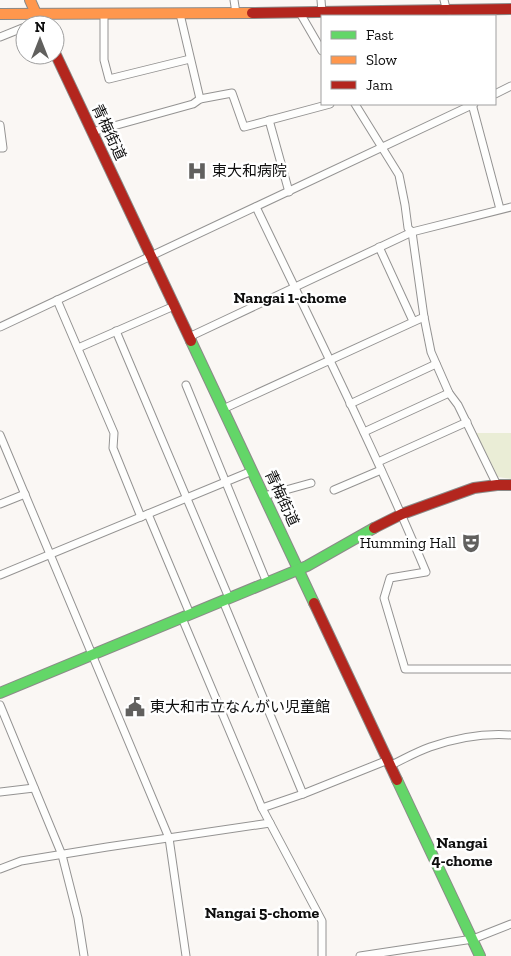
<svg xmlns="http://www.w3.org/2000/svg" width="511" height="956" font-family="'Zilla Slab','Noto Sans JP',serif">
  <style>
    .green { fill: #eaedd6 }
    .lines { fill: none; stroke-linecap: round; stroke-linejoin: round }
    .street-casing { stroke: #949392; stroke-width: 9 }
    .fast-casing { stroke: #8b8a88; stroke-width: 12 }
    .slow-casing { stroke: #8b8a88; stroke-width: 12 }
    .jam-casing { stroke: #8b8a88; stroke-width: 12 }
    .street { stroke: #fefefd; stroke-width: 7 }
    .fast { stroke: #63d668; stroke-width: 10 }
    .slow { stroke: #ff974d; stroke-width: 10 }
    .jam { stroke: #b3261e; stroke-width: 10 }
    .labels { text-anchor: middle; stroke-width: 5; stroke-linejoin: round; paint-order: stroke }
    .street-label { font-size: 15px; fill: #0e0e0e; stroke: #fff }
    .poi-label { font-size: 15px; fill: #0e0e0e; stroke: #fff; text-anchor: start }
    .neighbourhood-label { font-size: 16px; font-weight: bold; fill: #0e0e0e; stroke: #fff }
  </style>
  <rect width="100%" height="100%" fill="#faf7f4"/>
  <!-- green -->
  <path class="green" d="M 476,433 L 511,433 L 511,479 L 498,477 Z"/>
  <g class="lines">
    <defs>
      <g id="street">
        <path d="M 234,0 L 236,13"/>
        <path d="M 321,0 L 322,12"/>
        <path d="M 444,0 L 448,16"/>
        <path d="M 300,13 L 322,51"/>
        <path d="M 104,14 L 104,60 L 109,79 L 190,59"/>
        <path d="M 180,14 L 200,99"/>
        <path d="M 0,37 L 25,27"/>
        <path d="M 495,94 L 511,86"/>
        <path d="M 355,104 L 399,175 L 405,205 L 408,228 L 412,232 L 424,317 L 431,352 L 449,393 L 458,405 L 497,485"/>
        <path d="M 472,104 L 500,209"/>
        <path d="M 269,120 L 289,192"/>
        <path d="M 0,125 L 3,148 L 0,148"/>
        <path d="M 92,132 L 193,104 L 200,99 L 232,93 L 244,127 L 330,104"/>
        <path d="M 256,207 C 314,328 374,448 426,572 L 390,578 L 384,598 L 405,669 L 511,669"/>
        <path d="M 379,247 L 413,321"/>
        <path d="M 57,300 L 114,433 L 113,448 L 141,517"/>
        <path d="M 0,327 L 474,104"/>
        <path d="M 116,331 L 229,598"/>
        <path d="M 189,337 L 412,232 L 511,207"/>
        <path d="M 78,348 L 174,306"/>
        <path d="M 186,385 L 267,583"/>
        <path d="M 350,404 L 436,364"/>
        <path d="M 223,409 L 424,317"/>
        <path d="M 364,432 L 449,393"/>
        <path d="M 0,435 L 169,838 L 186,956"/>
        <path d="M 378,462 L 467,422"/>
        <path d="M 334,490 L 381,470"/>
        <path d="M 264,496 L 311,483"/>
        <path d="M 0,504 L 25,494"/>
        <path d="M 148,514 L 190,614"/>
        <path d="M 0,575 L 252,471"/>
        <path d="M 223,601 L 303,794"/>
        <path d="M 182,618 L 262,808 L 322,921 L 322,956"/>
        <path d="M 0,705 L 62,855 L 78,918 L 84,956"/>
        <path d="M 391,765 C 404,759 416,752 430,747 C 456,738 484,733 511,735"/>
        <path d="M 0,792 L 34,788"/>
        <path d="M 262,808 L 303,794 L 388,760"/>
        <path d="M 0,869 L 21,861 L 107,847 L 270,823"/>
        <path d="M 360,956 L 473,939 L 511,924"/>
      </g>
      <g id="fast">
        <path d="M 191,341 L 314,603"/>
        <path d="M 0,693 L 307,566 L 374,528"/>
        <path d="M 397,780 L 480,956"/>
      </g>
      <g id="slow">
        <path d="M 30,0 L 41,25"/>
        <path d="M 0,14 L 252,13"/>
      </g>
      <g id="jam">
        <path d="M 252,13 L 511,9"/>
        <path d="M 55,53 L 191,341"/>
        <path d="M 374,528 L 402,514 L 474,488 L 497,485 L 511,485"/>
        <path d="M 314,603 L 397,780"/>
      </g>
    </defs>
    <!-- street casing -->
    <use href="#street" class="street-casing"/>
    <!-- fast casing -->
    <use href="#fast" class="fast-casing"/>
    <!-- slow casing -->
    <use href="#slow" class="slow-casing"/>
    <!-- jam casing -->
    <use href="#jam" class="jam-casing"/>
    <!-- street -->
    <use href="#street" class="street"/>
    <!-- fast -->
    <use href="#fast" class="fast"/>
    <!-- slow -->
    <use href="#slow" class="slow"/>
    <!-- jam -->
    <use href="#jam" class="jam"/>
  </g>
  <!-- icons -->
  <defs>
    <symbol id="hospital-bare" viewBox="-9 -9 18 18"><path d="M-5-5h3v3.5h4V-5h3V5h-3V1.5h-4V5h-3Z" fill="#61605e" stroke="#fff" stroke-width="2.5" paint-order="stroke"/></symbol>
    <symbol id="theatre-bare" viewBox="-9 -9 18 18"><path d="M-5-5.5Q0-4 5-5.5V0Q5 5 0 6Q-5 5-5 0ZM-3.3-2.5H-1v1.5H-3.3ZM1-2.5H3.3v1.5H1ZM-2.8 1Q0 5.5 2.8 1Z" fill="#61605e" stroke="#fff" stroke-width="2.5" paint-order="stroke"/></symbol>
    <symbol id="civic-bare" viewBox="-9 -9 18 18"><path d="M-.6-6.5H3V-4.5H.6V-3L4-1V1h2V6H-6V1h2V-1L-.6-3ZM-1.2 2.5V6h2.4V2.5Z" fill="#61605e" stroke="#fff" stroke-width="2.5" paint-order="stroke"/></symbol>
  </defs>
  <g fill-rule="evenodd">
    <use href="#hospital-bare" x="183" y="157" width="28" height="28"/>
    <use href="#theatre-bare" x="457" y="529" width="28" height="28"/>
    <use href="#civic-bare" x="121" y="693" width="28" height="28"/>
  </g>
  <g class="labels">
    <!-- street labels -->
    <g class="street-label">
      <text transform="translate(109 132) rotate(65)" y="5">青梅街道</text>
      <text transform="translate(282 498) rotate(65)" y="5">青梅街道</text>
    </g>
    <!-- poi labels -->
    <g class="poi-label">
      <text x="212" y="176">東大和病院</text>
      <text x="456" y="548" text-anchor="end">Humming Hall</text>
      <text x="150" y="712">東大和市立なんがい児童館</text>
    </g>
    <!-- neighbourhood labels -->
    <g class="neighbourhood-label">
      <text x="290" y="303">Nangai 1-chome</text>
      <text x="462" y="848">Nangai<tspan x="462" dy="18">4-chome</tspan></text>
      <text x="262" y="918">Nangai 5-chome</text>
    </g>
  </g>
  <!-- legend -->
  <rect x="321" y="15" width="175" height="90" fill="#ffffff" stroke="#9f9f9f"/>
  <rect x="331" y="31" width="25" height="8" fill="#63d668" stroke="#9f9f9f"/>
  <text x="366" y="40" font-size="15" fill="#0e0e0e">Fast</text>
  <rect x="331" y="56" width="25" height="8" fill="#ff974d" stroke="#9f9f9f"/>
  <text x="366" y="65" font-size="15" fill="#0e0e0e">Slow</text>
  <rect x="331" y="81" width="25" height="8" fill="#b3261e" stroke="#9f9f9f"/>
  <text x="366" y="90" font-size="15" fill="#0e0e0e">Jam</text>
  <!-- north arrow -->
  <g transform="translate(40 40)"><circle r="24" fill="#ffffff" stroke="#9f9f9f"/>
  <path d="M0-4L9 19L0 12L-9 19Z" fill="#61605e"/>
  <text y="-8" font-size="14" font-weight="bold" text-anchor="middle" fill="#0e0e0e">N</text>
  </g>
</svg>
